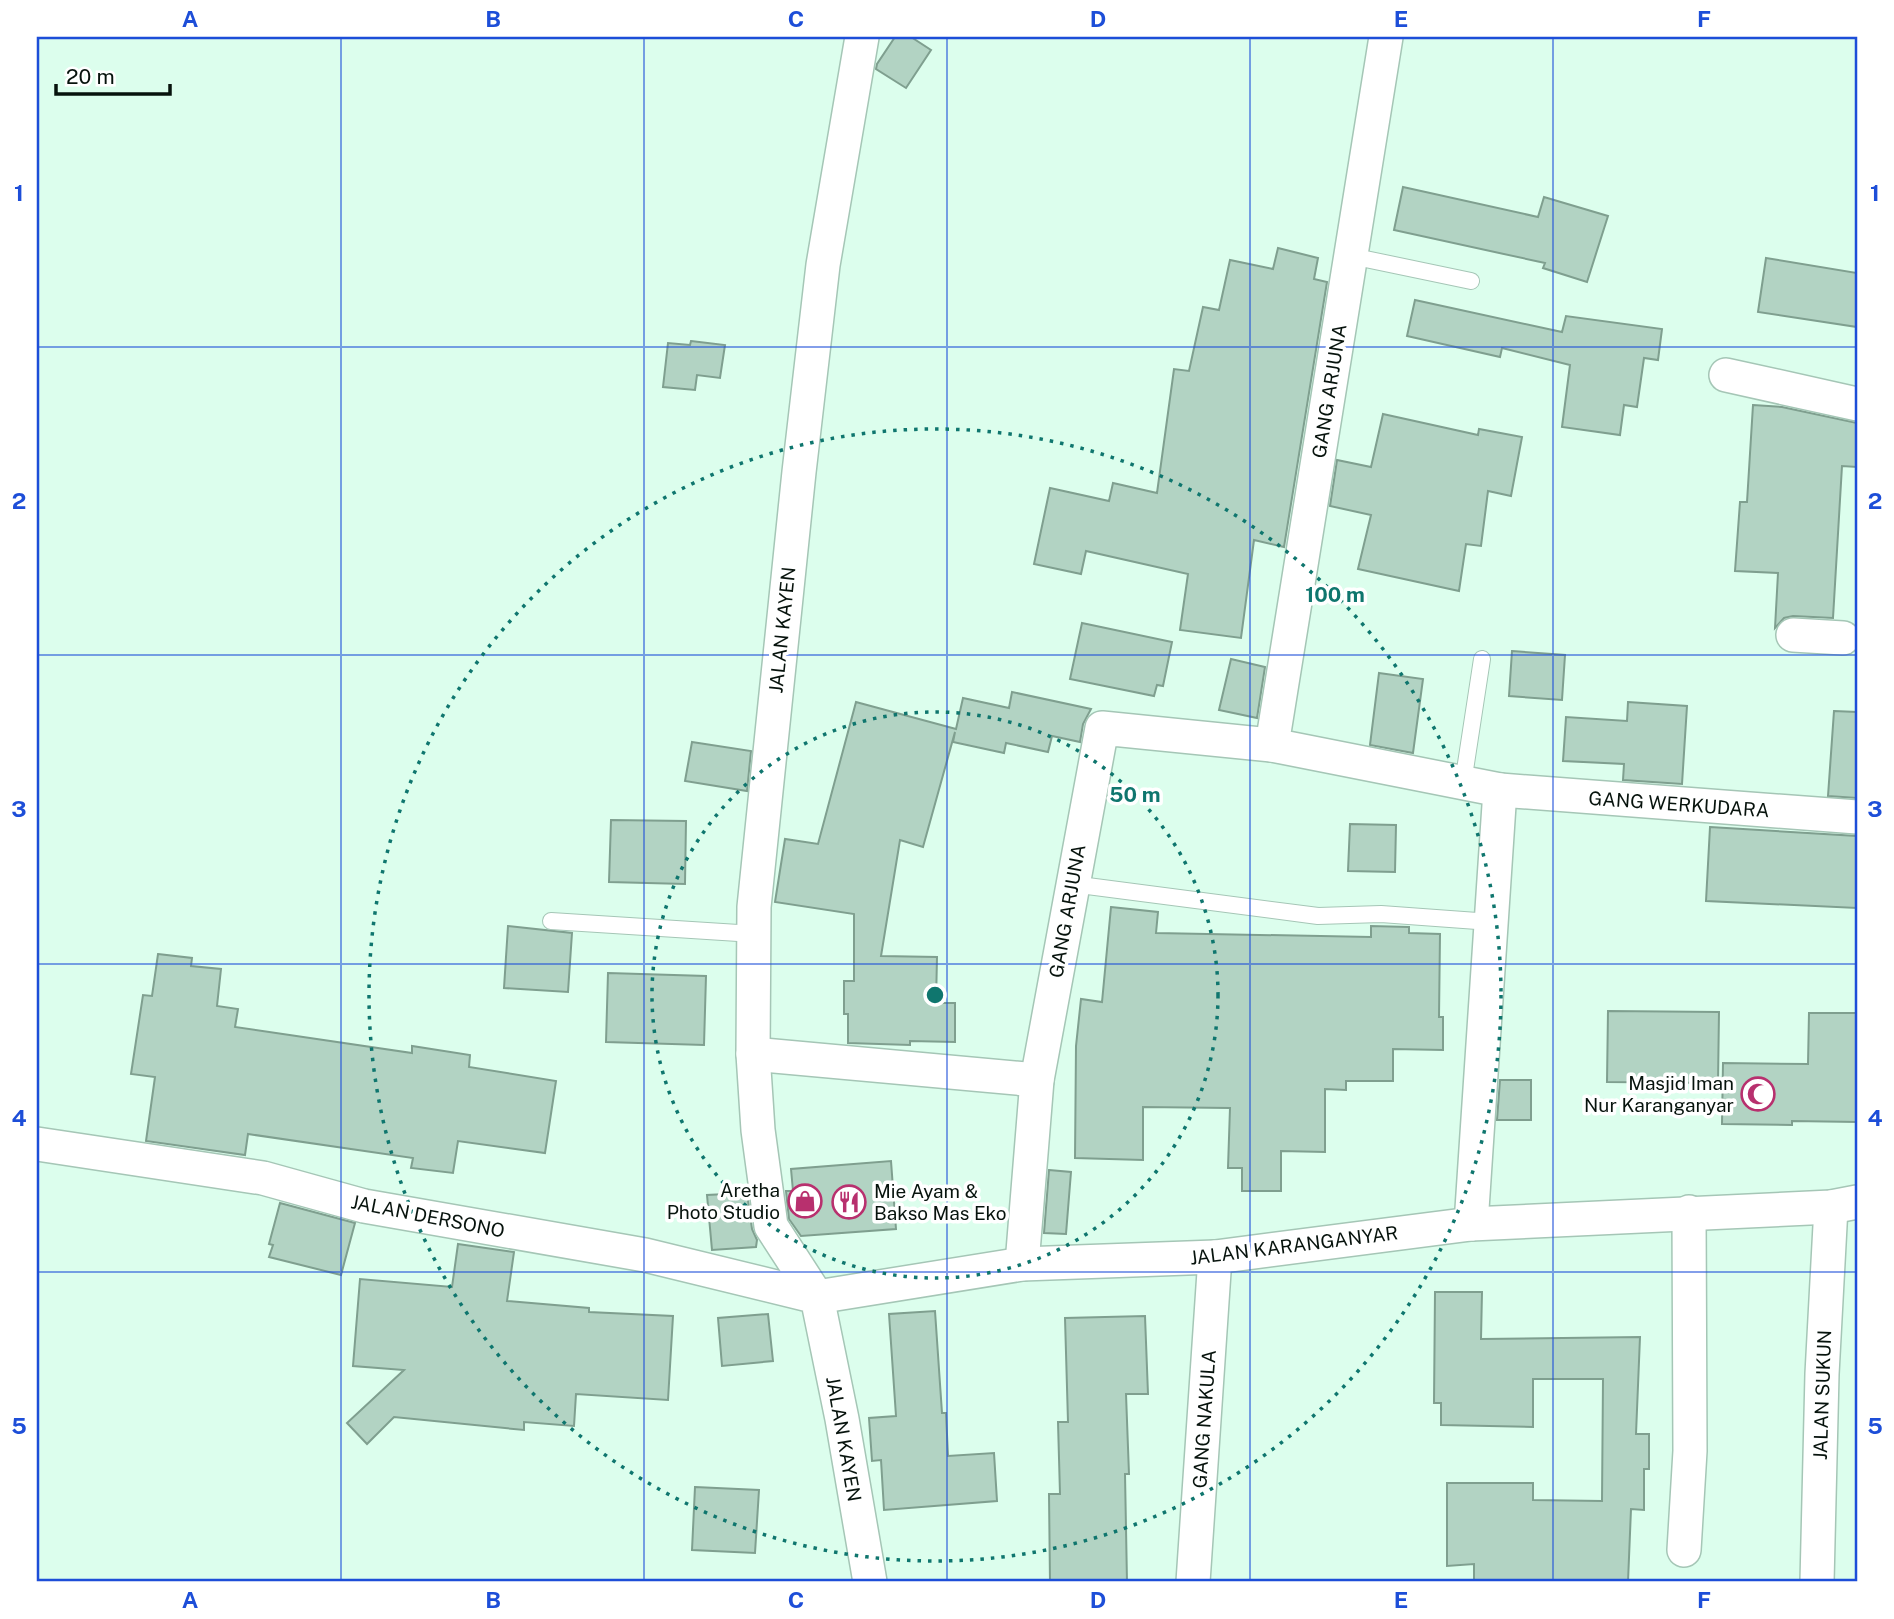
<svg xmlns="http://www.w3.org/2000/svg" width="1894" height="1619" font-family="'Public Sans',sans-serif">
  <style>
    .building { fill: #b2d3c3; stroke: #7f9f8f; stroke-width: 2 }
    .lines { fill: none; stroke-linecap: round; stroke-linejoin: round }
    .lane-casing { stroke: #a5c6b6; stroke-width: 18 }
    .street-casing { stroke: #a5c6b6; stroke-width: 36 }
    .lane { stroke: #fff; stroke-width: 16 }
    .street { stroke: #fff; stroke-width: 33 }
    .grid { fill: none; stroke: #1d4ed8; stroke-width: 2; stroke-opacity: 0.55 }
    .ring { fill: none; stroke: #0f766e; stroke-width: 3.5; stroke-dasharray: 3.5 7 }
    .labels { text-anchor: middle; stroke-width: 7; stroke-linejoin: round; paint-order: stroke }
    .street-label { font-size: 19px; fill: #07130d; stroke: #fff }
    .poi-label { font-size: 19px; fill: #07130d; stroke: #fff; text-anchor: end }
    .centre { fill: #0f766e; stroke: #fff; stroke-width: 3.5 }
    .ring-label { font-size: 21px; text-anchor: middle; font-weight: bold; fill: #0f766e; stroke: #fff; stroke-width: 7; stroke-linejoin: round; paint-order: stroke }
    .neatline { fill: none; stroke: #1d4ed8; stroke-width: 2.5 }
    .grid-label { font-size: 23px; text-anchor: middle; font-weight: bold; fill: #1d4ed8 }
  </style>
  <rect width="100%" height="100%" fill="#dcfeed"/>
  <!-- building -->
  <g class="building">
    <path d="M 895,37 L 911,37 L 931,50 L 906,88 L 876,69 L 877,64 Z"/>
    <path d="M 1403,187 L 1538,217 L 1544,197 L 1608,216 L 1587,282 L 1543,268 L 1545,263 L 1394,230 Z"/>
    <path d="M 1278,248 L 1318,258 L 1314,279 L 1327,282 L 1284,547 L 1254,540 L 1241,638 L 1180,630 L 1188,574 L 1086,551 L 1081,574 L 1034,564 L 1050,488 L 1109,501 L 1113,483 L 1157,493 L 1174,369 L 1189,371 L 1203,307 L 1219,310 L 1230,260 L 1273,269 Z"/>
    <path d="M 1766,258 L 1857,273 L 1857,327 L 1758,312 Z"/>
    <path d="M 1415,300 L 1562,332 L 1566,316 L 1662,329 L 1658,360 L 1644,358 L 1637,407 L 1624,405 L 1620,435 L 1562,427 L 1570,365 L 1502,348 L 1500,357 L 1407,336 Z"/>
    <path d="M 691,341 L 725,345 L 720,378 L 697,375 L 695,390 L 663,387 L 668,343 L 690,345 Z"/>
    <path d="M 1753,405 L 1782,407 L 1857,423 L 1857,467 L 1842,466 L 1833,618 L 1793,616 L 1784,618 L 1775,628 L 1778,573 L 1735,571 L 1740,502 L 1747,502 Z"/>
    <path d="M 1383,414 L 1478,435 L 1479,429 L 1522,437 L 1511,496 L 1488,491 L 1481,546 L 1466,544 L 1459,591 L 1358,569 L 1371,515 L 1330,506 L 1337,460 L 1371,467 Z"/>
    <path d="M 1082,623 L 1172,642 L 1163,686 L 1157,685 L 1154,696 L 1070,679 Z"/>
    <path d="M 1512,651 L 1565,655 L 1562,700 L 1509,696 Z"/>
    <path d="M 1231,659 L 1265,667 L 1257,718 L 1219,710 Z"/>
    <path d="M 1379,673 L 1423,679 L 1413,753 L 1370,745 Z"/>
    <path d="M 1012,692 L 1091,709 L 1083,724 L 1080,742 L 1052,736 L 1048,752 L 1006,743 L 1004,753 L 953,742 L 955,732 L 923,847 L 900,840 L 881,956 L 937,957 L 936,1003 L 955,1003 L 955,1042 L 910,1041 L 910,1045 L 848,1043 L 848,1014 L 844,1014 L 844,981 L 854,981 L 854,914 L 775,902 L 785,839 L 818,844 L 856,702 L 956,729 L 963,698 L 1009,708 Z"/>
    <path d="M 1628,702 L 1687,706 L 1682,784 L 1623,780 L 1624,764 L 1563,761 L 1566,717 L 1627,721 Z"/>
    <path d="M 1834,711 L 1857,712 L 1857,798 L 1828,796 Z"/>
    <path d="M 692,742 L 751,751 L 747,791 L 685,781 Z"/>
    <path d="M 611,820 L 686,821 L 685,884 L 609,882 Z"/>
    <path d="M 1350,824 L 1396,825 L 1395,872 L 1348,871 Z"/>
    <path d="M 1710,827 L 1857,836 L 1857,908 L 1706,901 Z"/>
    <path d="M 1111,907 L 1158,912 L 1156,933 L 1371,937 L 1371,926 L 1409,927 L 1409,933 L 1440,934 L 1439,1017 L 1443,1017 L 1443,1050 L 1393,1049 L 1393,1081 L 1346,1081 L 1346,1090 L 1325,1089 L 1325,1152 L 1281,1151 L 1281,1191 L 1242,1191 L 1242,1168 L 1228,1168 L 1230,1108 L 1143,1107 L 1143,1160 L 1075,1158 L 1076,1046 L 1081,999 L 1102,1002 Z"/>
    <path d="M 508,926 L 572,933 L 568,992 L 504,988 Z"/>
    <path d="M 158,954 L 192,958 L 191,966 L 221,969 L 217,1006 L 238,1009 L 235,1027 L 412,1053 L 412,1046 L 470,1055 L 469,1067 L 556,1081 L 545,1153 L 458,1141 L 453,1173 L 411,1168 L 413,1158 L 248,1134 L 245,1155 L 146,1141 L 155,1077 L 131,1074 L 143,995 L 152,996 Z"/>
    <path d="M 608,973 L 706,976 L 704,1045 L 606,1042 Z"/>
    <path d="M 1608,1011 L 1719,1012 L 1718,1083 L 1607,1082 Z"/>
    <path d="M 1809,1013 L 1857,1013 L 1857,1122 L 1792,1121 L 1792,1125 L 1722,1124 L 1723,1063 L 1808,1064 Z"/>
    <path d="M 1500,1080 L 1531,1080 L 1531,1120 L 1497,1120 Z"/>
    <path d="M 891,1161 L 896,1229 L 801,1236 L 789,1219 L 786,1191 L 793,1191 L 791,1169 Z"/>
    <path d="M 1049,1170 L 1071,1172 L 1066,1234 L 1044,1233 Z"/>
    <path d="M 747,1193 L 752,1229 L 757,1240 L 756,1247 L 712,1250 L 707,1195 Z"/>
    <path d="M 280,1203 L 355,1223 L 341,1275 L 269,1257 L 273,1245 L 269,1244 Z"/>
    <path d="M 458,1244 L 514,1252 L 507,1301 L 589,1308 L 589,1312 L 673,1316 L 668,1400 L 576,1394 L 574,1426 L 524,1422 L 524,1430 L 394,1417 L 367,1444 L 347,1423 L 404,1370 L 353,1366 L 360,1279 L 452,1287 Z"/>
    <path d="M 1435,1292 L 1482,1292 L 1481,1339 L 1640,1337 L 1636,1434 L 1649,1434 L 1649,1469 L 1644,1469 L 1644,1510 L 1631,1509 L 1628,1582 L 1474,1582 L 1474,1564 L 1447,1566 L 1447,1483 L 1533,1483 L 1533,1500 L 1602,1501 L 1603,1379 L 1533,1379 L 1533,1427 L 1441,1425 L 1441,1403 L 1434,1403 Z"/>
    <path d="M 935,1311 L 942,1413 L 946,1413 L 948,1456 L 994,1453 L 997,1501 L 884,1510 L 881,1460 L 872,1461 L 869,1418 L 896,1416 L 889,1314 Z"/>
    <path d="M 768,1314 L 773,1361 L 722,1366 L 718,1318 Z"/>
    <path d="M 1145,1316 L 1148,1394 L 1126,1394 L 1129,1474 L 1125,1474 L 1127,1582 L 1050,1582 L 1049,1494 L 1060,1494 L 1058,1422 L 1068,1422 L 1065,1318 Z"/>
    <path d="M 695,1487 L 759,1490 L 755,1553 L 692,1550 Z"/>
  </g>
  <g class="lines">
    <defs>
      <g id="lane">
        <path d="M 1351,256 L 1471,281"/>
        <path d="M 1463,783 L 1482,659"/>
        <path d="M 1072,884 L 1318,916 L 1381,914 L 1491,922"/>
        <path d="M 551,921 L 754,934"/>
      </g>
      <g id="street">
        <path d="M 862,37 L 823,265 L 799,472 L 754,907 L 753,1054 L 758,1130 L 771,1226 L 817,1297 L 1022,1264 L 1215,1257 L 1471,1224 L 1831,1207 L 1857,1202"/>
        <path d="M 1386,37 L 1272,745 L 1500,790 L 1471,1224"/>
        <path d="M 1726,375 L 1857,404"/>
        <path d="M 1793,635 L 1843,638"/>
        <path d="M 1500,790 L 1857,817"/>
        <path d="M 753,1054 L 1037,1080"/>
        <path d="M 37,1144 L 263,1178 L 364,1206 L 645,1255 L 817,1297 L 842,1419 L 870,1582"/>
        <path d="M 1022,1264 L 1037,1080 L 1102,728 L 1272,745"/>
        <path d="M 1684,1550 L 1690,1451 L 1689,1212"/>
        <path d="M 1193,1582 L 1215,1257"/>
        <path d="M 1817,1582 L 1822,1374 L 1831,1207"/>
      </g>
    </defs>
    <!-- lane casing -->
    <use href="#lane" class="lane-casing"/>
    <!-- street casing -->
    <use href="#street" class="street-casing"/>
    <!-- lane -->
    <use href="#lane" class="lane"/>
    <!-- street -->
    <use href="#street" class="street"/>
  </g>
  <!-- grid -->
  <path class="grid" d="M 341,37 L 341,1582M 644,37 L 644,1582M 947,37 L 947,1582M 1250,37 L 1250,1582M 1553,37 L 1553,1582M 37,347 L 1857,347M 37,655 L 1857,655M 37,964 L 1857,964M 37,1272 L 1857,1272"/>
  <!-- distance rings -->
  <g class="ring">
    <circle cx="935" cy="995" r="283"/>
    <circle cx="935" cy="995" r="566"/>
  </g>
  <!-- icons -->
  <defs>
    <symbol id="mosque-ring" viewBox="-11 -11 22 22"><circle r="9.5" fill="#fff" stroke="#b8306e" stroke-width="1.5"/><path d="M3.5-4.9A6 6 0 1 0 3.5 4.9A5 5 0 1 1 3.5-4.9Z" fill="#b8306e"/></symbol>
    <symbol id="shop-ring" viewBox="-11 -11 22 22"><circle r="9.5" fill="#fff" stroke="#b8306e" stroke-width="1.5"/><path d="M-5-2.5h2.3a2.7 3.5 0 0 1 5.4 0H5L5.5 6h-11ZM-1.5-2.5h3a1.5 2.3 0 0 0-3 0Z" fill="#b8306e"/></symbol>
    <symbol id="restaurant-ring" viewBox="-11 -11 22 22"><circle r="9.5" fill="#fff" stroke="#b8306e" stroke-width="1.5"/><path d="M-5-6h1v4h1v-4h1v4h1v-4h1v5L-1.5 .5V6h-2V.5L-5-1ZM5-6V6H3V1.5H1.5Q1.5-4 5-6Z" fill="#b8306e"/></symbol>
  </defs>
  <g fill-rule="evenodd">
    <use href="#mosque-ring" x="1739" y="1075" width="38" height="38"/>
    <use href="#shop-ring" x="786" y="1182" width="38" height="38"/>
    <use href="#restaurant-ring" x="830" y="1183" width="38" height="38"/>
  </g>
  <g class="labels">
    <!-- street labels -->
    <g class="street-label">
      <text transform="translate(1329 391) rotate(-81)" y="7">GANG ARJUNA</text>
      <text transform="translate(782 630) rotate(-84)" y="7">JALAN KAYEN</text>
      <text transform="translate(1679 804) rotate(4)" y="7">GANG WERKUDARA</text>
      <text transform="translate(1067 911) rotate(-80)" y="7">GANG ARJUNA</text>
      <text transform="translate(428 1216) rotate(11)" y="7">JALAN DERSONO</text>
      <text transform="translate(1294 1245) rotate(-7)" y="7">JALAN KARANGANYAR</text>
      <text transform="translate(1822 1395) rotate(-88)" y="7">JALAN SUKUN</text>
      <text transform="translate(1204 1419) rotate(-86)" y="7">GANG NAKULA</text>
      <text transform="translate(844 1439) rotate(80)" y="7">JALAN KAYEN</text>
    </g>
    <!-- poi labels -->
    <g class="poi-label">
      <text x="1734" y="1090">Masjid Iman<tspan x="1734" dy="22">Nur Karanganyar</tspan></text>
      <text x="780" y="1197">Aretha<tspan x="780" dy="22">Photo Studio</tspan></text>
      <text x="874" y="1198" text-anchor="start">Mie Ayam &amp;<tspan x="874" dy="22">Bakso Mas Eko</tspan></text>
    </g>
  </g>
  <circle cx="935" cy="995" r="10" class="centre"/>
  <g class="ring-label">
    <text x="1335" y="602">100 m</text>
    <text x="1135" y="802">50 m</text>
  </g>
  <!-- border -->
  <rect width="1894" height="1619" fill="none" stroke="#ffffff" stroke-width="77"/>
  <!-- scale -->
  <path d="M56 84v10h114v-10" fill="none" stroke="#07130d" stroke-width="3.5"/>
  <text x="66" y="84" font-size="21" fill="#07130d" stroke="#ffffff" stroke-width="5" paint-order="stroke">20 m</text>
  <rect x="38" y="38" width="1818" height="1542" class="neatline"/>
  <g class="grid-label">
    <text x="190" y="27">A</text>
    <text x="493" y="27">B</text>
    <text x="796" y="27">C</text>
    <text x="1098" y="27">D</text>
    <text x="1401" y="27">E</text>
    <text x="1704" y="27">F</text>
    <text x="19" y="201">1</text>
    <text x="1875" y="201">1</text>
    <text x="19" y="509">2</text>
    <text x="1875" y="509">2</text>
    <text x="19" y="817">3</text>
    <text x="1875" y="817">3</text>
    <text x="19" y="1126">4</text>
    <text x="1875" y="1126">4</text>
    <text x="19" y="1434">5</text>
    <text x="1875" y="1434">5</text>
    <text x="190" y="1608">A</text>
    <text x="493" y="1608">B</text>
    <text x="796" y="1608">C</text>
    <text x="1098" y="1608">D</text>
    <text x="1401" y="1608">E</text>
    <text x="1704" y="1608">F</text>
  </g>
</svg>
